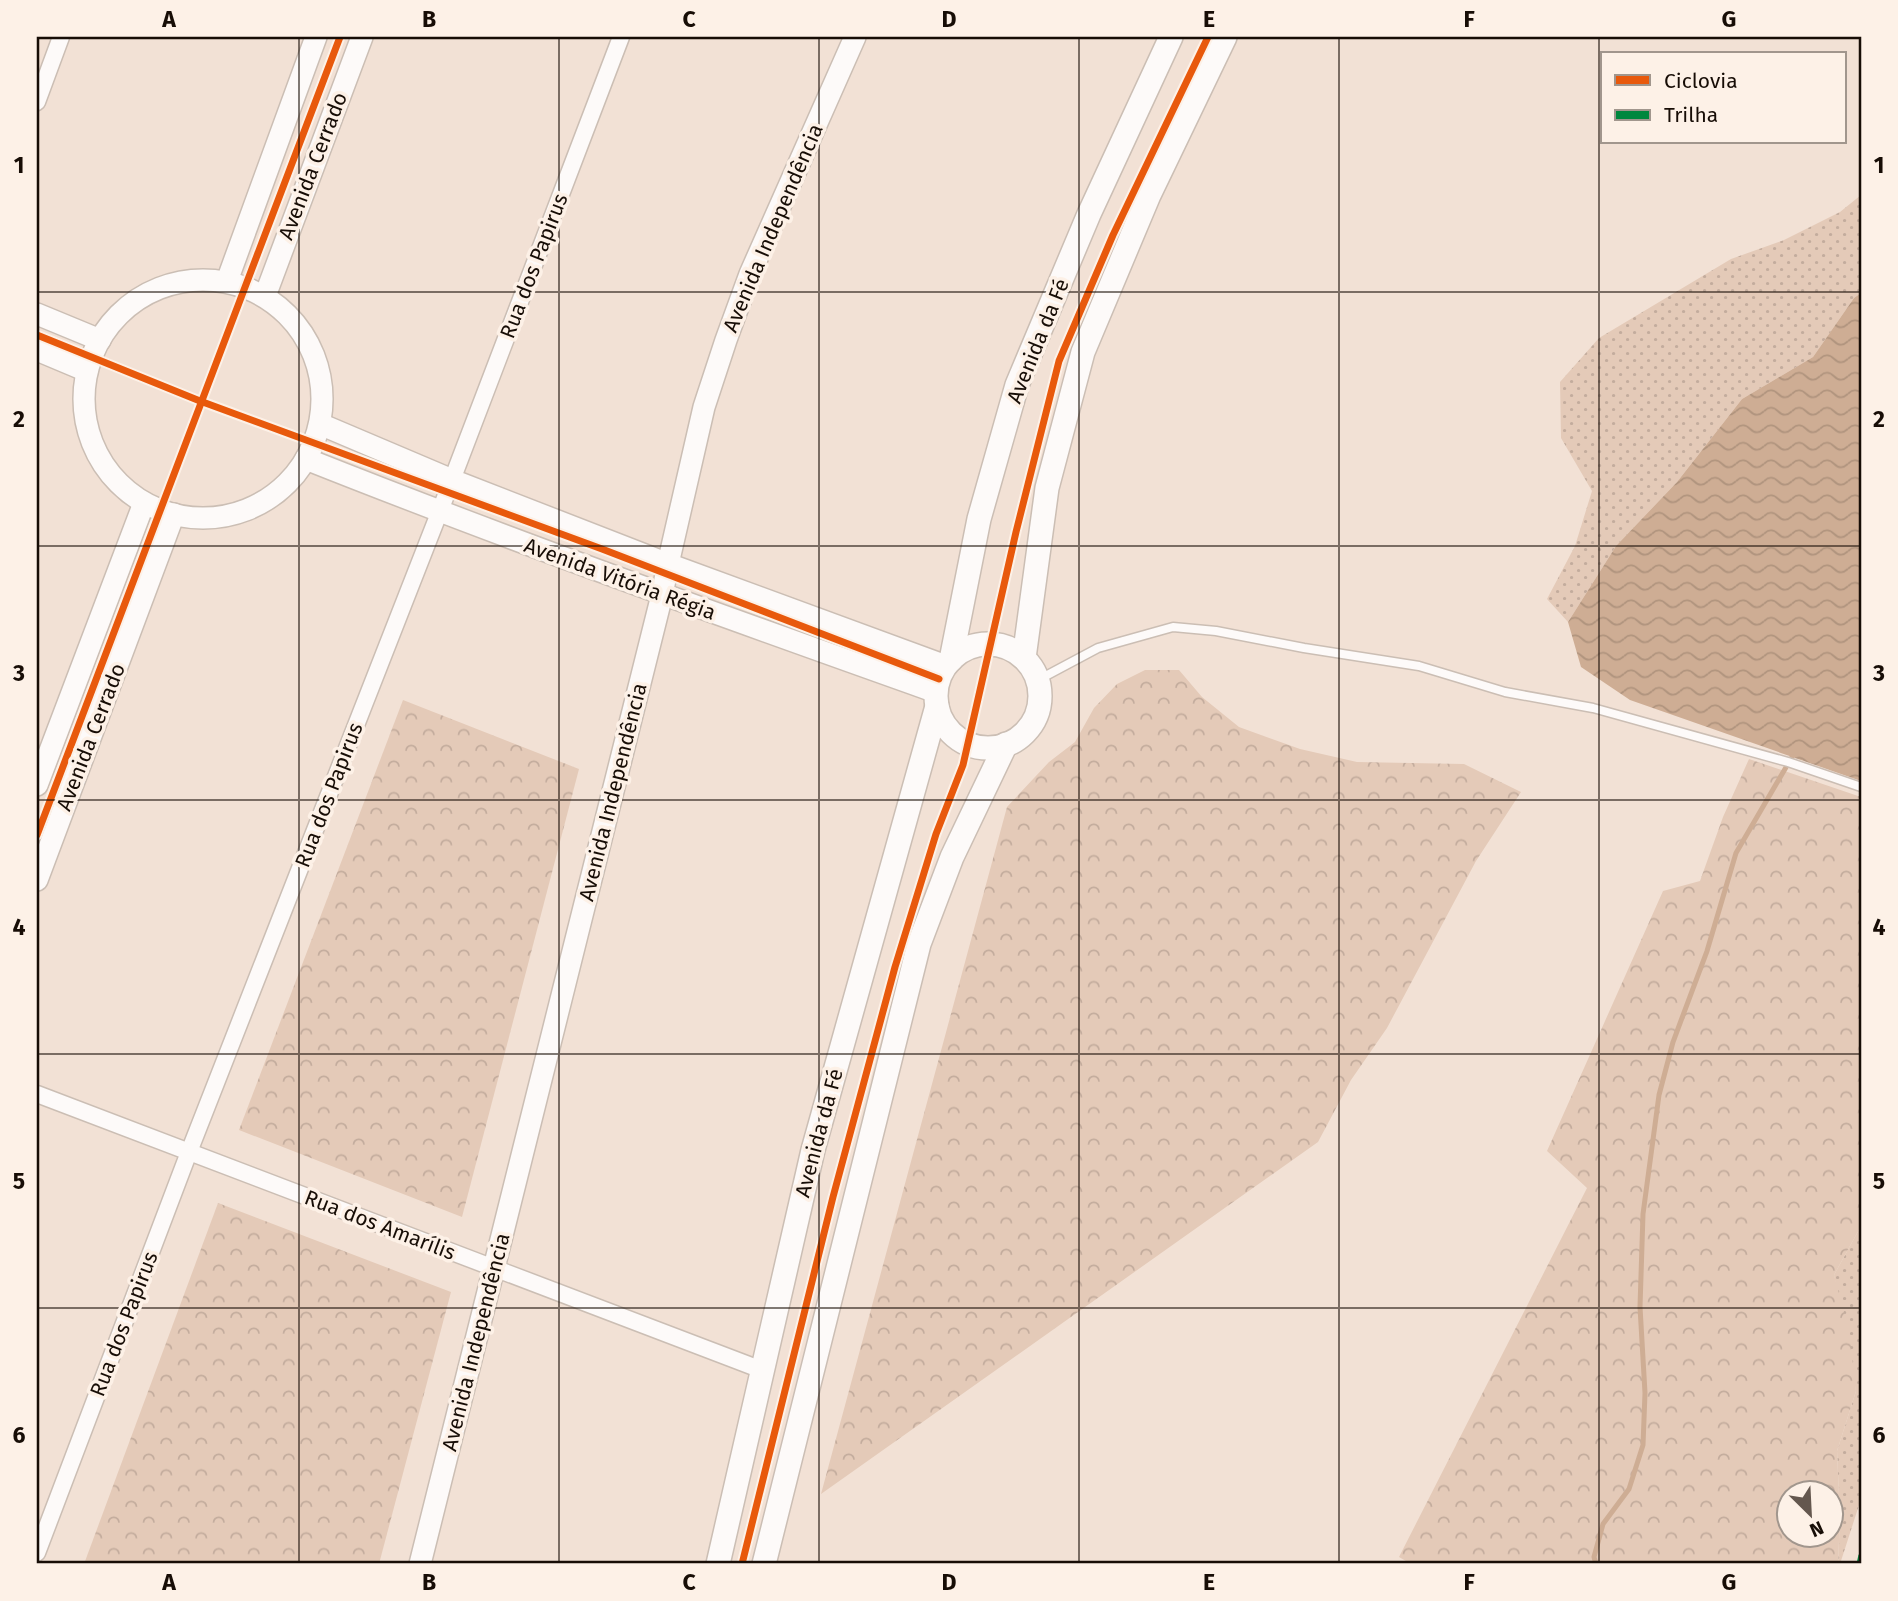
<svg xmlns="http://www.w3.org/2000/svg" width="1898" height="1601" font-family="'Fira Sans',sans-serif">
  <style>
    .grass { fill: url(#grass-dots) }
    .forest { fill: url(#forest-crowns); fill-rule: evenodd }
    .water { fill: url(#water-waves) }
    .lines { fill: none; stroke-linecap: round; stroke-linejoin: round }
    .stream { stroke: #cead94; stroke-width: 5 }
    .service-casing { stroke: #cbbeb4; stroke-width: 11 }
    .minor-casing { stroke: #cbbeb4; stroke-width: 19 }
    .tertiary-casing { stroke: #cbbeb4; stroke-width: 24 }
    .secondary-casing { stroke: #cbbeb4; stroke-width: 26 }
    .service { stroke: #fdfaf9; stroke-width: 8 }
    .minor { stroke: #fdfaf9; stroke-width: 16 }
    .tertiary { stroke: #fdfaf9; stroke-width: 21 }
    .secondary { stroke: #fdfaf9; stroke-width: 23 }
    .quiet { stroke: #00873e; stroke-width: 5; stroke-dasharray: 10 5; stroke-linecap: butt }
    .cycleway-casing { stroke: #fdf1e7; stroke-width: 11 }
    .cycleway { stroke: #e8590c; stroke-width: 7 }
    .grid { fill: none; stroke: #170d06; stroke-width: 2; stroke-opacity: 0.55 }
    .labels { text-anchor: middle; stroke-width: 7; stroke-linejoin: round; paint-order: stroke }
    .street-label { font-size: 21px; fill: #170d06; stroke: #fdf1e7 }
    .neatline { fill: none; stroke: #170d06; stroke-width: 2.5 }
    .grid-label { font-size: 23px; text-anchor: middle; font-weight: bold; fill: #170d06 }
  </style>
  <defs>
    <pattern id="grass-dots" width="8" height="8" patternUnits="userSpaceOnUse" patternTransform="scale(1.75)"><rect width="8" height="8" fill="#e4cab8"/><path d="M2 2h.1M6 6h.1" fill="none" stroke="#c3ac9d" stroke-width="1.8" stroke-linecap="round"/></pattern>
    <pattern id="forest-crowns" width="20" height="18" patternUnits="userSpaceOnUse" patternTransform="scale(1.75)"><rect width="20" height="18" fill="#e4cab8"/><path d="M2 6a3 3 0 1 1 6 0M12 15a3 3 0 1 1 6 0" fill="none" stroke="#c3ac9d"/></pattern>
    <pattern id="water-waves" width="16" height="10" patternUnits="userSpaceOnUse" patternTransform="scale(1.75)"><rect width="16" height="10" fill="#cead94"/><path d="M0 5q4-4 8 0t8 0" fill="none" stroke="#b0947e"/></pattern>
  </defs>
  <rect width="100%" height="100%" fill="#f2e1d5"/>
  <!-- grass -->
  <g class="grass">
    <path d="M 1861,195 L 1861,293 L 1854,298 L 1813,357 L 1742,399 L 1677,482 L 1616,546 L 1568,622 L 1547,599 L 1575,546 L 1592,491 L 1561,438 L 1560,382 L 1599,338 L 1731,259 L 1784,240 L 1840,212 Z"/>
    <path d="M 1861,1226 L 1861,1499 L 1840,1564 L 1838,1564 L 1840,1517 L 1837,1451 L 1856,1391 L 1834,1275 Z"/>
  </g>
  <!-- forest -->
  <g class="forest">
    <path d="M 1145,670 L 1179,670 L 1202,697 L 1239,727 L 1300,749 L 1357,762 L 1464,764 L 1521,792 L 1476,861 L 1387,1028 L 1351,1080 L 1318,1142 L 821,1494 L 1007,807 L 1049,762 L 1075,742 L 1094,708 L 1117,684 Z"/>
    <path d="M 403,700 L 579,769 L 462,1217 L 239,1130 Z"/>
    <path d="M 1749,759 L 1861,797 L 1861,1226 L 1834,1275 L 1849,1331 L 1856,1391 L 1837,1451 L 1840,1517 L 1838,1564 L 1411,1564 L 1399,1557 L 1587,1188 L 1547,1151 L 1663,891 L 1700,881 L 1723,817 ZM 1832,1492 L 1832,1534 L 1790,1534 L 1790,1492 Z"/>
    <path d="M 218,1203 L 451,1292 L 379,1564 L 84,1564 Z"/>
  </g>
  <!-- water -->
  <path class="water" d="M 1861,293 L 1861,781 L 1630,700 L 1581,667 L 1568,622 L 1616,546 L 1677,482 L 1742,399 L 1813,357 L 1854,298 Z"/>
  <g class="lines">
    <!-- stream -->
    <path class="stream" d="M 1596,1564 L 1594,1557 L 1603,1524 L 1629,1489 L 1643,1445 L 1645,1393 L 1640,1307 L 1643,1214 L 1659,1095 L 1673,1042 L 1707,951 L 1736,853 L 1792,757"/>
    <defs>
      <path id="service" d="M 1038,680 L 1098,648 L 1173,627 L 1216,631 L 1304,648 L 1419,666 L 1505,692 L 1593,708 L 1788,762 L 1861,787"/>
      <g id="minor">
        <path d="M 37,102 L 61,37"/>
        <path d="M 37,1094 L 762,1370"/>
        <path d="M 37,1553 L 189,1152 L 452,480 L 621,37"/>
      </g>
      <g id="tertiary">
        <circle cx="203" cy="399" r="119"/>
        <path d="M 227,281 L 316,37"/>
        <path d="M 265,296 L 362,37"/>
        <path d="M 37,314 L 100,340"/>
        <path d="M 37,350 L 87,371"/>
        <path d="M 320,424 L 452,480 L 668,564 L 946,666"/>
        <path d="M 306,459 C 515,542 725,617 936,692"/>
        <path d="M 37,785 L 144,503"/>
        <path d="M 37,880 L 174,514"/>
        <path d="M 420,1564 L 662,595 L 668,564 L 704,407 L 726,340 L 750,274 L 855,37"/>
      </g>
      <g id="secondary">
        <circle cx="988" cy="696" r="52"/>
        <path d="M 1024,658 L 1047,488 L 1083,352 L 1149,195 L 1225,37"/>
        <path d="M 951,660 L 979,519 L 1017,385 L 1089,214 L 1171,37"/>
        <path d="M 718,1564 L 813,1150 L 937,706"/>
        <path d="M 764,1564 L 919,944 L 952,857 L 1006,744"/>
      </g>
    </defs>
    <!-- service casing -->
    <use href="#service" class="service-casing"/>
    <!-- minor casing -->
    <use href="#minor" class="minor-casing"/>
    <!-- tertiary casing -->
    <use href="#tertiary" class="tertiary-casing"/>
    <!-- secondary casing -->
    <use href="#secondary" class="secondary-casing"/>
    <!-- service -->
    <use href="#service" class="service"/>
    <!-- minor -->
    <use href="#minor" class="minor"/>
    <!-- tertiary -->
    <use href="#tertiary" class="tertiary"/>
    <!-- secondary -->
    <use href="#secondary" class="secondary"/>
    <!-- quiet -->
    <path class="quiet" d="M 1859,1564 L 1861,1555"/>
    <defs>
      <g id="cycleway">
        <path d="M 37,335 L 200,401 L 602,549 L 939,679"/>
        <path d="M 37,835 L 340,37"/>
        <path d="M 742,1564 L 833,1197 L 895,967 L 936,834 L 963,765 L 1016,532 L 1059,361 L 1113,235 L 1208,37"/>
      </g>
    </defs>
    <!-- cycleway casing -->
    <use href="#cycleway" class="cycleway-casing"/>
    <!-- cycleway -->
    <use href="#cycleway" class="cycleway"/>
  </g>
  <!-- grid -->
  <path class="grid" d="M 299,37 L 299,1564M 559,37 L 559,1564M 819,37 L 819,1564M 1079,37 L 1079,1564M 1339,37 L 1339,1564M 1599,37 L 1599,1564M 37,292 L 1861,292M 37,546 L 1861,546M 37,800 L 1861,800M 37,1054 L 1861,1054M 37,1308 L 1861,1308"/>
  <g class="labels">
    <!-- street labels -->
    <g class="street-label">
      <text transform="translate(313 166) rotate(-69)" y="7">Avenida Cerrado</text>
      <text transform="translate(773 228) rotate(-67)" y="7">Avenida Independência</text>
      <text transform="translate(534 266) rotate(-69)" y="7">Rua dos Papirus</text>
      <text transform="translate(1038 341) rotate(-68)" y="7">Avenida da Fé</text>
      <text transform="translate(620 579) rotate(20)" y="7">Avenida Vitória Régia</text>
      <text transform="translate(91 737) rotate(-69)" y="7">Avenida Cerrado</text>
      <text transform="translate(613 792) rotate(-76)" y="7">Avenida Independência</text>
      <text transform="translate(329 795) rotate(-69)" y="7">Rua dos Papirus</text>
      <text transform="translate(819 1133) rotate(-75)" y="7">Avenida da Fé</text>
      <text transform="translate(380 1225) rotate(21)" y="7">Rua dos Amarílis</text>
      <text transform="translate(124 1324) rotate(-69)" y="7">Rua dos Papirus</text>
      <text transform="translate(476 1342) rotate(-76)" y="7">Avenida Independência</text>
    </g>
  </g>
  <!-- border -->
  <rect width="1898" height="1601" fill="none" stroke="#fdf1e7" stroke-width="77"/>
  <!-- legend -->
  <rect x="1601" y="52" width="245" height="91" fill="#fdf1e7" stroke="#a1968d" stroke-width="2"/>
  <rect x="1615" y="75" width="35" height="10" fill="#e8590c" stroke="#a1968d" stroke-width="2"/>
  <text x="1664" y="88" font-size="21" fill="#170d06">Ciclovia</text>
  <rect x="1615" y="110" width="35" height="10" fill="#00873e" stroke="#a1968d" stroke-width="2"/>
  <text x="1664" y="122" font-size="21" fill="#170d06">Trilha</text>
  <!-- north arrow -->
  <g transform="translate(1810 1514) rotate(156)"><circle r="33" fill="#fdf1e7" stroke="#a1968d" stroke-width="2"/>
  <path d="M0-5L12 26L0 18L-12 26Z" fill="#64574e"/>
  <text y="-10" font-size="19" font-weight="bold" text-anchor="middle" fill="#170d06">N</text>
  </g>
  <rect x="38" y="38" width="1822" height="1524" class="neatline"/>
  <g class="grid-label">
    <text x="169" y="27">A</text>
    <text x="429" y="27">B</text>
    <text x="689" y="27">C</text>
    <text x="949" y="27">D</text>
    <text x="1209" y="27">E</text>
    <text x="1469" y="27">F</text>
    <text x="1729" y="27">G</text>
    <text x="19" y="173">1</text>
    <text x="1879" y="173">1</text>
    <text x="19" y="427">2</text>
    <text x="1879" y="427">2</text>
    <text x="19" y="681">3</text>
    <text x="1879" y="681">3</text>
    <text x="19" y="935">4</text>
    <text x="1879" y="935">4</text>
    <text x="19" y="1189">5</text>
    <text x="1879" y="1189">5</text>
    <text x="19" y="1443">6</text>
    <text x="1879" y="1443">6</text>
    <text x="169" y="1590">A</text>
    <text x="429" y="1590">B</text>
    <text x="689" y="1590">C</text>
    <text x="949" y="1590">D</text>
    <text x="1209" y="1590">E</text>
    <text x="1469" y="1590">F</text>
    <text x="1729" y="1590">G</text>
  </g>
</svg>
